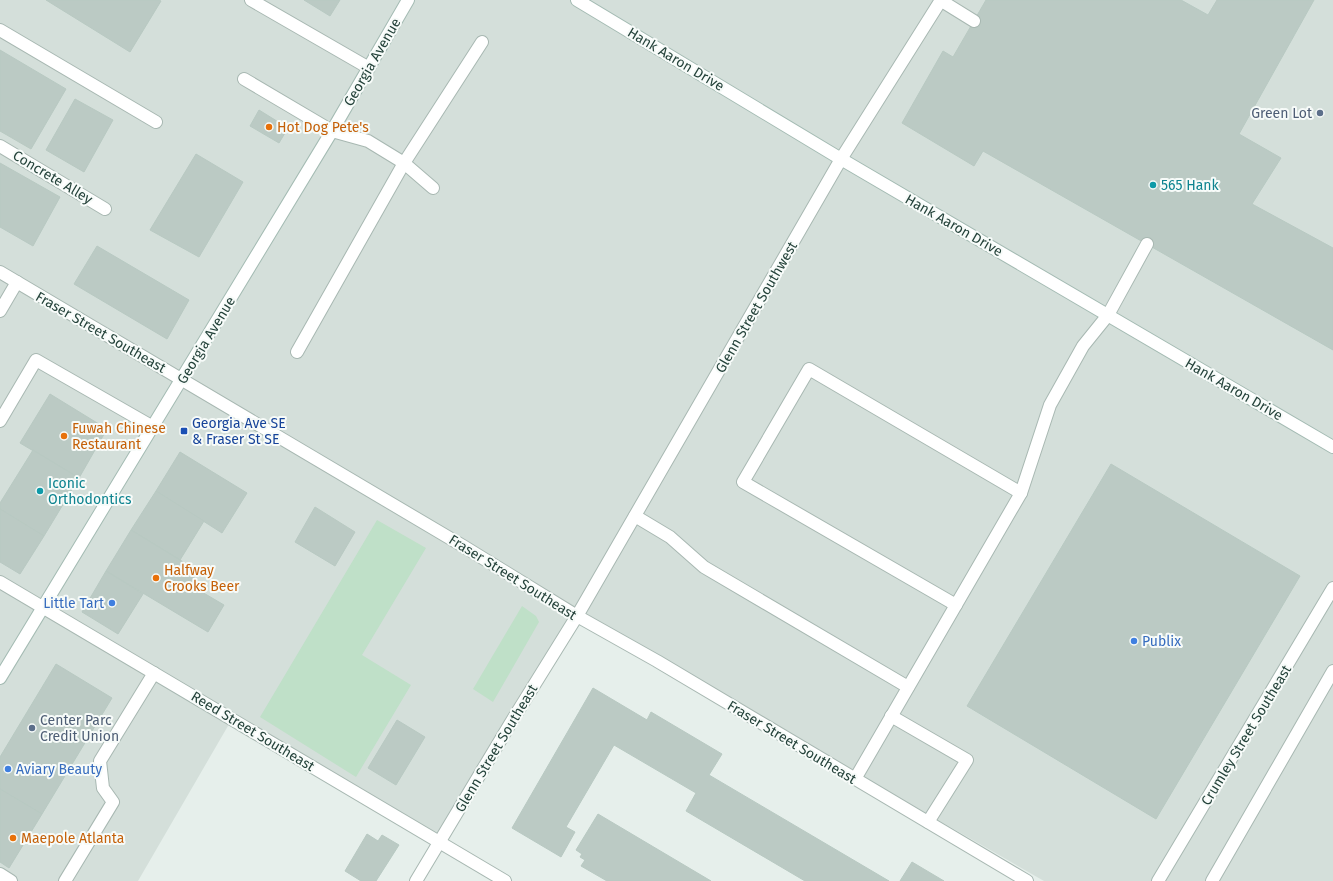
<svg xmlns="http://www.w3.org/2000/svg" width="1333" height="881" font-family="'Fira Sans',sans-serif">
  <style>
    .built { fill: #d4dfda }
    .green { fill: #bfe0c8 }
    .building { fill: #bbcac4; stroke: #b8c9c2 }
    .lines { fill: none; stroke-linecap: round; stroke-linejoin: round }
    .lane-casing { stroke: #a8b8b2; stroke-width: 14 }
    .street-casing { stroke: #a8b8b2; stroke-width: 14 }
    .secondary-casing { stroke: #a4bbb3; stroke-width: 14 }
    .lane { stroke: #fff; stroke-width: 12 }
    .street { stroke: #fff; stroke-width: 12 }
    .secondary { stroke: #fff; stroke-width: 12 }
    .service-dot { fill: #5c6f8a; stroke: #f7fbf9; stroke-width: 1.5 }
    .food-dot { fill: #e8710a; stroke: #f7fbf9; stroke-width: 1.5 }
    .culture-dot { fill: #0f9aa8; stroke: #f7fbf9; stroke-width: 1.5 }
    .transit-dot { fill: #1a4fb4; stroke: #f7fbf9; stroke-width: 1.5 }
    .shop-dot { fill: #3f7fe0; stroke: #f7fbf9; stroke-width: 1.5 }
    .labels { text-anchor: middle; stroke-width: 4; stroke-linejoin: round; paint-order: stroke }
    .street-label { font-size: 14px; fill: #24423a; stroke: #f7fbf9 }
    .service-label { font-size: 14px; fill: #4e5e75; stroke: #f7fbf9; text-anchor: end }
    .food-label { font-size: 14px; fill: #c56008; stroke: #f7fbf9; text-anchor: start }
    .culture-label { font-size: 14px; fill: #0d838f; stroke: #f7fbf9; text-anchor: start }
    .transit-label { font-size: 14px; fill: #164399; stroke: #f7fbf9; text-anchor: start }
    .shop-label { font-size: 14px; fill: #366cbe; stroke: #f7fbf9; text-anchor: start }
  </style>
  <rect width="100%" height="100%" fill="#e6efeb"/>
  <!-- built -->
  <path class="built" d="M 0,0 L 1333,0 L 1333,881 L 1044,881 L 573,610 L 434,844 L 232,719 L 138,881 L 0,881 Z"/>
  <!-- green -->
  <g class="green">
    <path d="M 377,520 L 426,548 L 362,655 L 411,685 L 356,777 L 260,717 Z"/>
    <path d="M 522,606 L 536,616 L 539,622 L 493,702 L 473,689 Z"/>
  </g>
  <!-- building -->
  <g class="building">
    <path d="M 46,0 L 159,0 L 161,1 L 130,52 Z"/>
    <path d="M 304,0 L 340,0 L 330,16 Z"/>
    <path d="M 986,0 L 1181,0 L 1208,15 L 1217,0 L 1314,0 L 1239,134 L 1281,158 L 1252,204 L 1333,248 L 1333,350 L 983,151 L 974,166 L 902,123 L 943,51 L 953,57 Z"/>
    <path d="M 0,50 L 66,89 L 31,149 L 0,131 Z"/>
    <path d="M 75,99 L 113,120 L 84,172 L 46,150 Z"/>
    <path d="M 259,110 L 288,128 L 279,143 L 250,126 Z"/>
    <path d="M 196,154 L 243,182 L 199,257 L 150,230 Z"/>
    <path d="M 0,163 L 60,197 L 33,246 L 0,227 Z"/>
    <path d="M 97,246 L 189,300 L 167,339 L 74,284 Z"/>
    <path d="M 50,394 L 107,429 L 79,478 L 20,443 Z"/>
    <path d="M 33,450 L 79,478 L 44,536 L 0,509 L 0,503 Z"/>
    <path d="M 180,452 L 247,493 L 222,533 L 156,491 Z"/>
    <path d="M 1111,464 L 1300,576 L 1156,819 L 967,706 Z"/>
    <path d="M 156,491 L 204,521 L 180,560 L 131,530 Z"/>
    <path d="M 315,507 L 355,532 L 335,566 L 295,542 Z"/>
    <path d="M 0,509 L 44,536 L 20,574 L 0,562 Z"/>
    <path d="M 131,530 L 198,571 L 190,585 L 224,605 L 208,632 L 106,571 Z"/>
    <path d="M 106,571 L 143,594 L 118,634 L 82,612 Z"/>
    <path d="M 56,664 L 112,698 L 42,814 L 0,789 L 0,757 Z"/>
    <path d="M 593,688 L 647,720 L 651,712 L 722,754 L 709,775 L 889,881 L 805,881 L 686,811 L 696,793 L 614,745 L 566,827 L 575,832 L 561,857 L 512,828 Z"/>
    <path d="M 397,720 L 425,737 L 396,785 L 368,768 Z"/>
    <path d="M 0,789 L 42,814 L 9,868 L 0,862 Z"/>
    <path d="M 598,814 L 711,881 L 607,881 L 581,866 L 585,860 L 580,857 L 582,854 L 576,850 Z"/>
    <path d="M 367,834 L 378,841 L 382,835 L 399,845 L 376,881 L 361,881 L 345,871 Z"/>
    <path d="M 912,862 L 944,881 L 900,881 Z"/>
  </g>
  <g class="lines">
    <defs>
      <g id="lane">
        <path d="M 251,0 L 369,68"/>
        <path d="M 940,0 L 974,21"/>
        <path d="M 244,79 L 332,131 L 368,141 L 404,163 L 433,188"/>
        <path d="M 0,311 L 17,282"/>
        <path d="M 297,352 L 404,163 L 482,42"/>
        <path d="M 0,421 L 36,360 L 153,427"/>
        <path d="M 635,516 L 670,537 L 704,567 L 908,687"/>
        <path d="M 956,605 L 743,482 L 809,369 L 1021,493"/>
        <path d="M 891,716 L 967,760 L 928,822"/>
        <path d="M 855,779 L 1021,493 L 1050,405 L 1083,346 L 1108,315 L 1147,244"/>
        <path d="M 0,874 L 11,881"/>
        <path d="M 65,881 L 113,802 L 103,788 L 100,761 L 154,673"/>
        <path d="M 1212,881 L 1333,671"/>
      </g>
      <g id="street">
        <path d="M 0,30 L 156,122"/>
        <path d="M 0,146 L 105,209"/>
        <path d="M 0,272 L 463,546 L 577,616 L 657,661 L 1027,881"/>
        <path d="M 0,582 L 505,881"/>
        <path d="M 416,881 L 510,724 L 577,616 L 841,159 L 941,0"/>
        <path d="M 1158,881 L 1333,588"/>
      </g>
      <g id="secondary">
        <path d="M 577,0 L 841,159 L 1333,447"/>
        <path d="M 0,678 L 332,131 L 408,0"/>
      </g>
    </defs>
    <!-- lane casing -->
    <use href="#lane" class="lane-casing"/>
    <!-- street casing -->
    <use href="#street" class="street-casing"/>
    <!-- secondary casing -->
    <use href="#secondary" class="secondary-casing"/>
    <!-- lane -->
    <use href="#lane" class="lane"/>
    <!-- street -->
    <use href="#street" class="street"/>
    <!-- secondary -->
    <use href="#secondary" class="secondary"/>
  </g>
  <!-- markers -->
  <g class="service-dot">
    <circle cx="1320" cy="113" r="4"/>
    <circle cx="32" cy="728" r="4"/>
  </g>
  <g class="food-dot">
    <circle cx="269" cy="127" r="4"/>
    <circle cx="64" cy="436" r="4"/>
    <circle cx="156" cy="578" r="4"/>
    <circle cx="13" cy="838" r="4"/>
  </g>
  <g class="culture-dot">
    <circle cx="1153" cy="185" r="4"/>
    <circle cx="40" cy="491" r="4"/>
  </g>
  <rect class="transit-dot" x="180" y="427" width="8" height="8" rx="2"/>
  <g class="shop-dot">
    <circle cx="112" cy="603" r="4"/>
    <circle cx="1134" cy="641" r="4"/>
    <circle cx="8" cy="769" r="4"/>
  </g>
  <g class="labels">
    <!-- street labels -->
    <g class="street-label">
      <text transform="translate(676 59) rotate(31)" y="5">Hank Aaron Drive</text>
      <text transform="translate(372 62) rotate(-60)" y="5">Georgia Avenue</text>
      <text transform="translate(53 177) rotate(31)" y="5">Concrete Alley</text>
      <text transform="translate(954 225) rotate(30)" y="5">Hank Aaron Drive</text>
      <text transform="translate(756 307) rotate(-60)" y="5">Glenn Street Southwest</text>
      <text transform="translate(101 332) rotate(30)" y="5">Fraser Street Southeast</text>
      <text transform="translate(206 340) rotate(-59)" y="5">Georgia Avenue</text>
      <text transform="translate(1234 389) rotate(30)" y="5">Hank Aaron Drive</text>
      <text transform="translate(513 577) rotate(32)" y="5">Fraser Street Southeast</text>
      <text transform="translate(253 731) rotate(31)" y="5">Reed Street Southeast</text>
      <text transform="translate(1246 735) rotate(-59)" y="5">Crumley Street Southeast</text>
      <text transform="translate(792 742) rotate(31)" y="5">Fraser Street Southeast</text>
      <text transform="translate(496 748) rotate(-59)" y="5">Glenn Street Southeast</text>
    </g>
    <!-- service labels -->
    <g class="service-label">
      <text x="1312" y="118">Green Lot</text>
      <text x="40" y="725" text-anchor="start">Center Parc<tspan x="40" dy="16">Credit Union</tspan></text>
    </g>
    <!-- food labels -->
    <g class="food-label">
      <text x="277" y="132">Hot Dog Pete's</text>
      <text x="72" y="433">Fuwah Chinese<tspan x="72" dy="16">Restaurant</tspan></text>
      <text x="164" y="575">Halfway<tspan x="164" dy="16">Crooks Beer</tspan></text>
      <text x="21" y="843">Maepole Atlanta</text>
    </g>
    <!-- culture labels -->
    <g class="culture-label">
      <text x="1161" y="190">565 Hank</text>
      <text x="48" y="488">Iconic<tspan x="48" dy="16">Orthodontics</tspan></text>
    </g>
    <!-- transit labels -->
    <g class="transit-label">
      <text x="192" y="428">Georgia Ave SE<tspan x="192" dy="16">&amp; Fraser St SE</tspan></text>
    </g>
    <!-- shop labels -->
    <g class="shop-label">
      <text x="104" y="608" text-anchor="end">Little Tart</text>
      <text x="1142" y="646">Publix</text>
      <text x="16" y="774">Aviary Beauty</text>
    </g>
  </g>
</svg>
